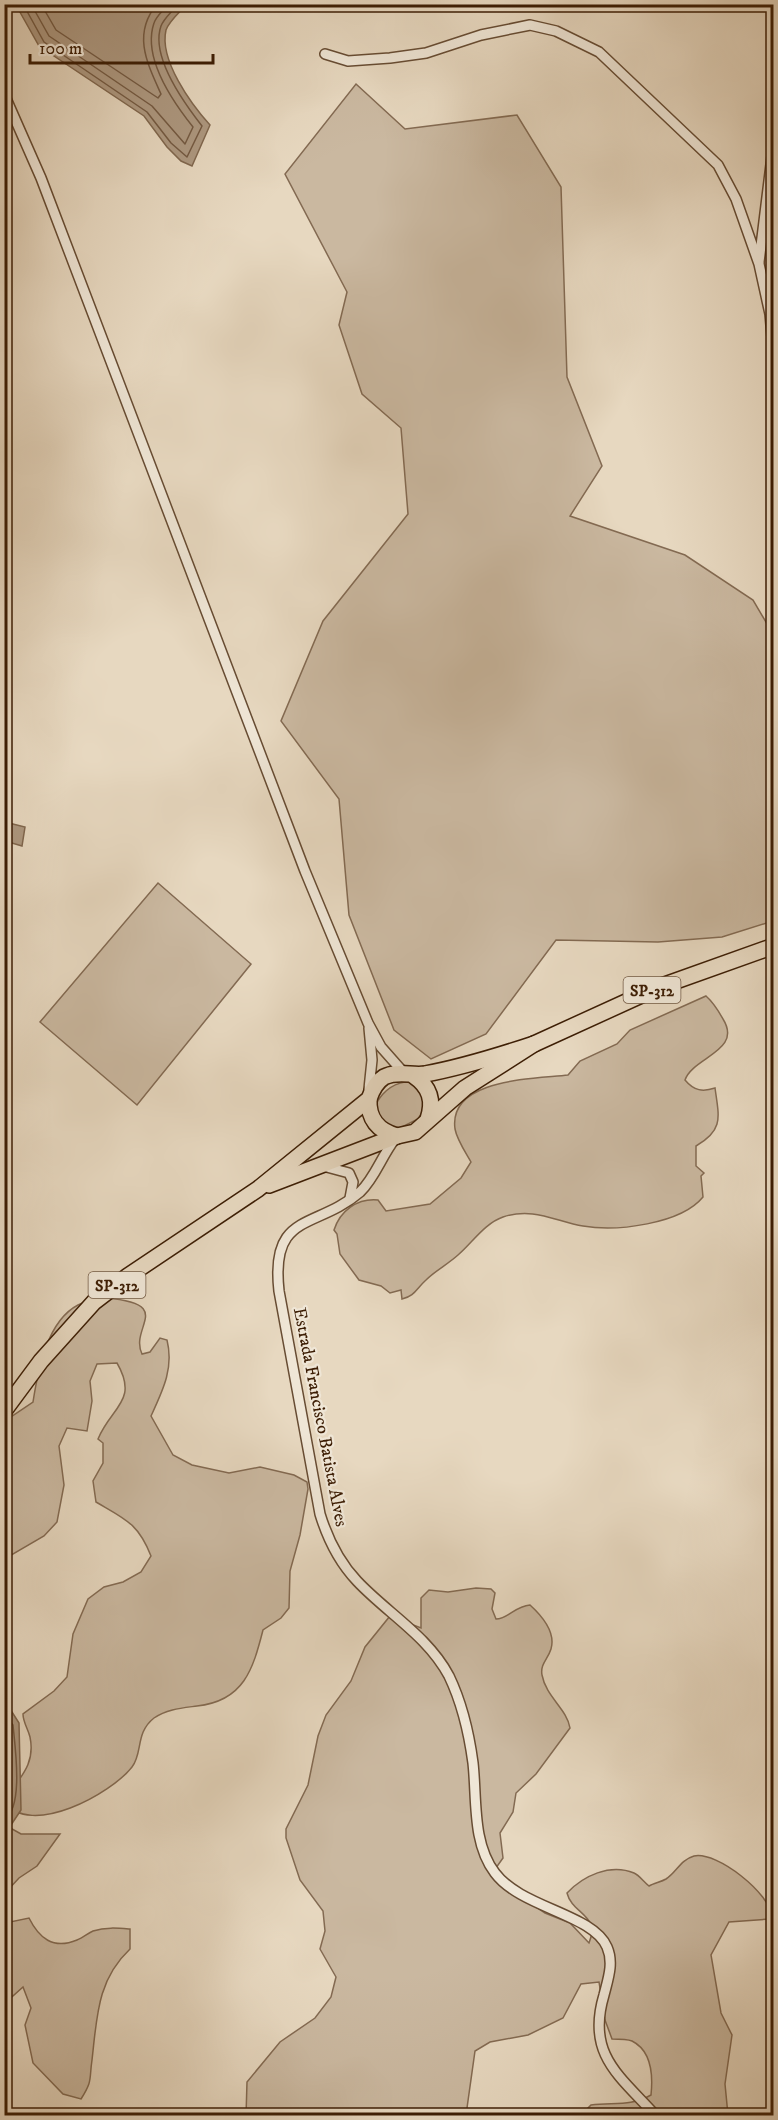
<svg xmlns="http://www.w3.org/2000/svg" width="778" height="2120" font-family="'IM FELL DW Pica',serif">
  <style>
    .green { fill: #cab8a0; stroke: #836a52; stroke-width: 1.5 }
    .water { fill: #ad9880; stroke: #80674e; stroke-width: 1.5 }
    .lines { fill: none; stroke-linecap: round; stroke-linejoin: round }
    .shore { stroke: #745a42; stroke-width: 1.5 }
    .street-casing { stroke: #674c33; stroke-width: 12 }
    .primary-casing { stroke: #3c1d04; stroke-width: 18 }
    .street { stroke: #efe6d6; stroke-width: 9 }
    .primary { stroke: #e7d8c0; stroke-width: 15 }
    .labels { text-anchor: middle; stroke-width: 4.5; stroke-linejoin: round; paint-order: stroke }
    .shield { fill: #efe6d6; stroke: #725943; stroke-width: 1.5 }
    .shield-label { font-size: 16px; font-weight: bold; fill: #3c1d04 }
    .street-label { font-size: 18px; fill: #3c1d04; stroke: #efe6d6 }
  </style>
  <rect width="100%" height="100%" fill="#e7d8c0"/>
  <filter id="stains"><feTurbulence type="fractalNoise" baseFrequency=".00333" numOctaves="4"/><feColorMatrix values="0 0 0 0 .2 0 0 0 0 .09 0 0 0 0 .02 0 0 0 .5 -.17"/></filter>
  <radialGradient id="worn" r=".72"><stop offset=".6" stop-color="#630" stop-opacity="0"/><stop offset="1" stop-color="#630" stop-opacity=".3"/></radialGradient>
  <!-- green -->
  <g class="green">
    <path d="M 356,84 L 405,129 L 517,115 L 561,187 L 567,377 L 602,466 L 570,516 L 685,555 L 753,600 L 773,634 L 773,921 L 722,937 L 658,942 L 556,940 L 486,1034 L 431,1059 L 394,1030 L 349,915 L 339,799 L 281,721 L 323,621 L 408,514 L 401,428 L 362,394 L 339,325 L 347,292 L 285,174 Z"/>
    <path d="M 158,883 L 251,964 L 137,1105 L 40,1022 Z"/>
    <path d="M 706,996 C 714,1003 718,1010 723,1019 C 743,1051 693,1057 685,1080 C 694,1091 703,1092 715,1088 C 719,1117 724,1130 696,1146 L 696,1166 L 704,1173 L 701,1176 L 703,1197 C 681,1224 616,1232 583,1226 C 555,1221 533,1207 503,1217 C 485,1223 472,1243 458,1255 C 448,1264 435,1271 426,1280 C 416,1289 415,1296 402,1299 L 401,1290 L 390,1293 L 381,1286 L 359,1280 L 340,1254 L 337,1234 L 334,1230 C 340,1211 357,1198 378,1200 L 386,1211 L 430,1204 L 461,1178 L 471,1162 C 466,1153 457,1140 455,1129 C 448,1078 535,1079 568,1075 L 580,1061 L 617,1044 L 630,1030 Z"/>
    <path d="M 412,1081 L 421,1087 L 426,1106 L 418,1119 L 396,1130 L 380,1123 L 376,1104 C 384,1089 395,1082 412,1081 Z"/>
    <path d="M 106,1298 C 176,1304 129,1327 142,1354 L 150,1352 L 160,1338 L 167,1340 C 174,1368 163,1390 151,1416 L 173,1455 L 192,1465 L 229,1473 L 260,1467 L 294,1475 L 307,1482 L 308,1489 L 300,1535 L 290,1571 L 289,1608 L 281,1618 L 263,1630 C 253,1669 244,1701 197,1706 C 182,1708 167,1709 154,1718 C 135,1733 143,1753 132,1767 C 112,1793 30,1839 4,1801 C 18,1779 36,1766 30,1737 C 28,1729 23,1722 23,1714 L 54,1691 L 67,1677 L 73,1634 L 88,1599 L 104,1587 L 123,1582 L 141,1572 L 151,1556 C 138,1523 125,1519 96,1502 L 93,1481 L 103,1463 L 103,1443 L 98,1439 C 111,1407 139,1401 117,1363 L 97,1364 L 90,1381 L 92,1401 L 87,1431 L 67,1428 L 59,1446 L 64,1485 L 57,1522 L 44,1536 L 8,1557 L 4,1555 L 5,1421 L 33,1402 C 38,1370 47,1321 78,1305 C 86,1301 97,1300 106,1298 Z"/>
    <path d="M 476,1588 L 491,1589 L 495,1593 L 492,1609 L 496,1619 C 508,1619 515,1606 530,1605 C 541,1615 556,1632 551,1649 C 548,1659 540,1664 542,1675 C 546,1697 567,1709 570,1728 L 536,1774 L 516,1793 L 513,1812 L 500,1833 L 503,1858 L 493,1872 L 497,1880 L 545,1913 L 570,1923 L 589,1943 C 601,1915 572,1914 567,1893 C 583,1876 610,1863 634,1873 C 639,1875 644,1882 649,1886 C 654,1883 661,1882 666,1879 C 677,1872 680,1860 694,1856 C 717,1851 771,1894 772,1917 L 770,1919 L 729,1922 L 711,1955 L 721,2013 L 732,2035 L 725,2084 L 728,2115 L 581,2115 L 591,2105 C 614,2102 630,2107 651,2095 C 653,2076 652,2051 632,2041 C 627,2039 618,2039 612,2039 L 605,2020 L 599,1982 L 581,1984 L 563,2018 L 528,2035 L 490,2042 L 475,2051 L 466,2115 L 246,2116 L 247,2082 L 280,2042 L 315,2018 L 331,1997 L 336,1977 L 320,1949 L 325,1931 L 323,1911 L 300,1880 L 286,1838 L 286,1829 L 308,1785 L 318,1736 L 326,1715 L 351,1681 L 365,1647 L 390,1616 L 421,1628 L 421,1598 L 429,1590 L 448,1592 Z"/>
    <path d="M 5,1825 L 21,1834 L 60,1834 L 37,1866 L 19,1878 L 5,1893 Z"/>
    <path d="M 29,1918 C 39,1938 53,1950 77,1940 C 83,1938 88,1933 93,1931 C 106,1927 117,1928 130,1929 L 130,1949 C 97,1980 97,2017 92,2060 C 89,2080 93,2080 81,2099 L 63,2094 L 33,2063 L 25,2025 L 31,2008 L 23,1987 L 5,2003 L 5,1923 Z"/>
  </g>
  <!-- water -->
  <g class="water">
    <path d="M 16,5 L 186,5 C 180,12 169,21 166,30 C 159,60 191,104 210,125 L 192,166 L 181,161 L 167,147 L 144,116 L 39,46 Z"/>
    <path d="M 5,822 L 25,827 L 22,846 L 5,841 Z"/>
    <path d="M 12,1712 L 19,1723 L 21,1810 L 11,1825 L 5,1827 L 5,1714 Z"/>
  </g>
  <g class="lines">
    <!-- shore -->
    <g class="shore">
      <path d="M 23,4 L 44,42 L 147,112 L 171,143 L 187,157 L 202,126 C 184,103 150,57 161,26 C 164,18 173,11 178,4"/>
      <path d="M 31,4 L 49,36 L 152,106 L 185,144 L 193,127 C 173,102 142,58 154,23 C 156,16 164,10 168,4"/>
      <path d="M 41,4 L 56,30 L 158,98 L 161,94 C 147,63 132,34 157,4"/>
      <path d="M 4,1719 L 9,1720 L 13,1725 C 15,1747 24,1808 4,1820"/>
      <path d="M 4,1727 L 8,1769 L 8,1805 L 4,1810"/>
    </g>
    <defs>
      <g id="street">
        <path d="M 325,54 L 348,61 L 390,58 L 426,53 L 481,35 L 530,25 L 556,31 L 599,52 L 718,165 L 736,199 L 759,264 L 770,314 L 774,359"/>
        <path d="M 4,94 L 41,178 L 305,871 L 368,1023 L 381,1047 L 404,1073"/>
        <path d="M 759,262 L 774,140"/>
        <path d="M 774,363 L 774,418"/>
        <path d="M 369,1028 L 372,1060 L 369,1089"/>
        <path d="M 395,1139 C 382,1155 375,1178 360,1192 C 316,1230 270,1211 279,1291 L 320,1514 C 328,1540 339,1562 357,1581 C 387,1613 428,1636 449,1676 C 462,1703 469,1733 473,1763 C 477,1799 472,1843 495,1873 C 521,1908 593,1914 607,1947 C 614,1963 608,1979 604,1995 C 586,2055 620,2076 656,2116"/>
        <path d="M 323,1166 L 349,1173 L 353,1182 L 350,1198"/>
      </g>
      <g id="primary">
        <path d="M 414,1076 C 430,1087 434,1101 428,1119"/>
        <path d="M 369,1099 C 368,1119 378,1131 397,1136"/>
        <path d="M 269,1185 L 397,1136 L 415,1132 L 465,1088 L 534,1044 L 659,987 L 774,946"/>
        <path d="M 4,1411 L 41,1361 L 94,1302 L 128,1276 L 258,1189 L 369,1099 C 372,1090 376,1082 384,1077 C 397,1070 412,1076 425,1074 C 463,1067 498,1056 534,1044"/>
      </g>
    </defs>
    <!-- street casing -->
    <use href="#street" class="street-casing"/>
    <!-- primary casing -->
    <use href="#primary" class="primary-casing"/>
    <!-- street -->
    <use href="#street" class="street"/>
    <!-- primary -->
    <use href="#primary" class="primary"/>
  </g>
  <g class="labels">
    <!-- shield labels -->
    <g class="shield">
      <rect x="623.5" y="977" width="57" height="26" rx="4.5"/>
      <rect x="88.5" y="1272" width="57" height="26" rx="4.5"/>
    </g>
    <g class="shield-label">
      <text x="652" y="996">SP-312</text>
      <text x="117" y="1291">SP-312</text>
    </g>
    <!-- street labels -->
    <g class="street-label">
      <text transform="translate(321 1417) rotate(79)" y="6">Estrada Francisco Batista Alves</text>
    </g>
  </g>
  <!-- margin -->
  <rect width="778" height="2120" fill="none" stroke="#e7d8c0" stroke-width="24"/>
  <rect x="6" y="6" width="766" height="2108" fill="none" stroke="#3c1d04" stroke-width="3"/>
  <rect x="12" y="12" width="754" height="2096" fill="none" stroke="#3c1d04" stroke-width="1.5"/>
  <!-- scale -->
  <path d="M30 54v9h183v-9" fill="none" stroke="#3c1d04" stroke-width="3"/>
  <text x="39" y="54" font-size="18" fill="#3c1d04" stroke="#efe6d6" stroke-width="4.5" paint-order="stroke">100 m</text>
  <rect width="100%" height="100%" filter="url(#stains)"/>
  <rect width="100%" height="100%" fill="url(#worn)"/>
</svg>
